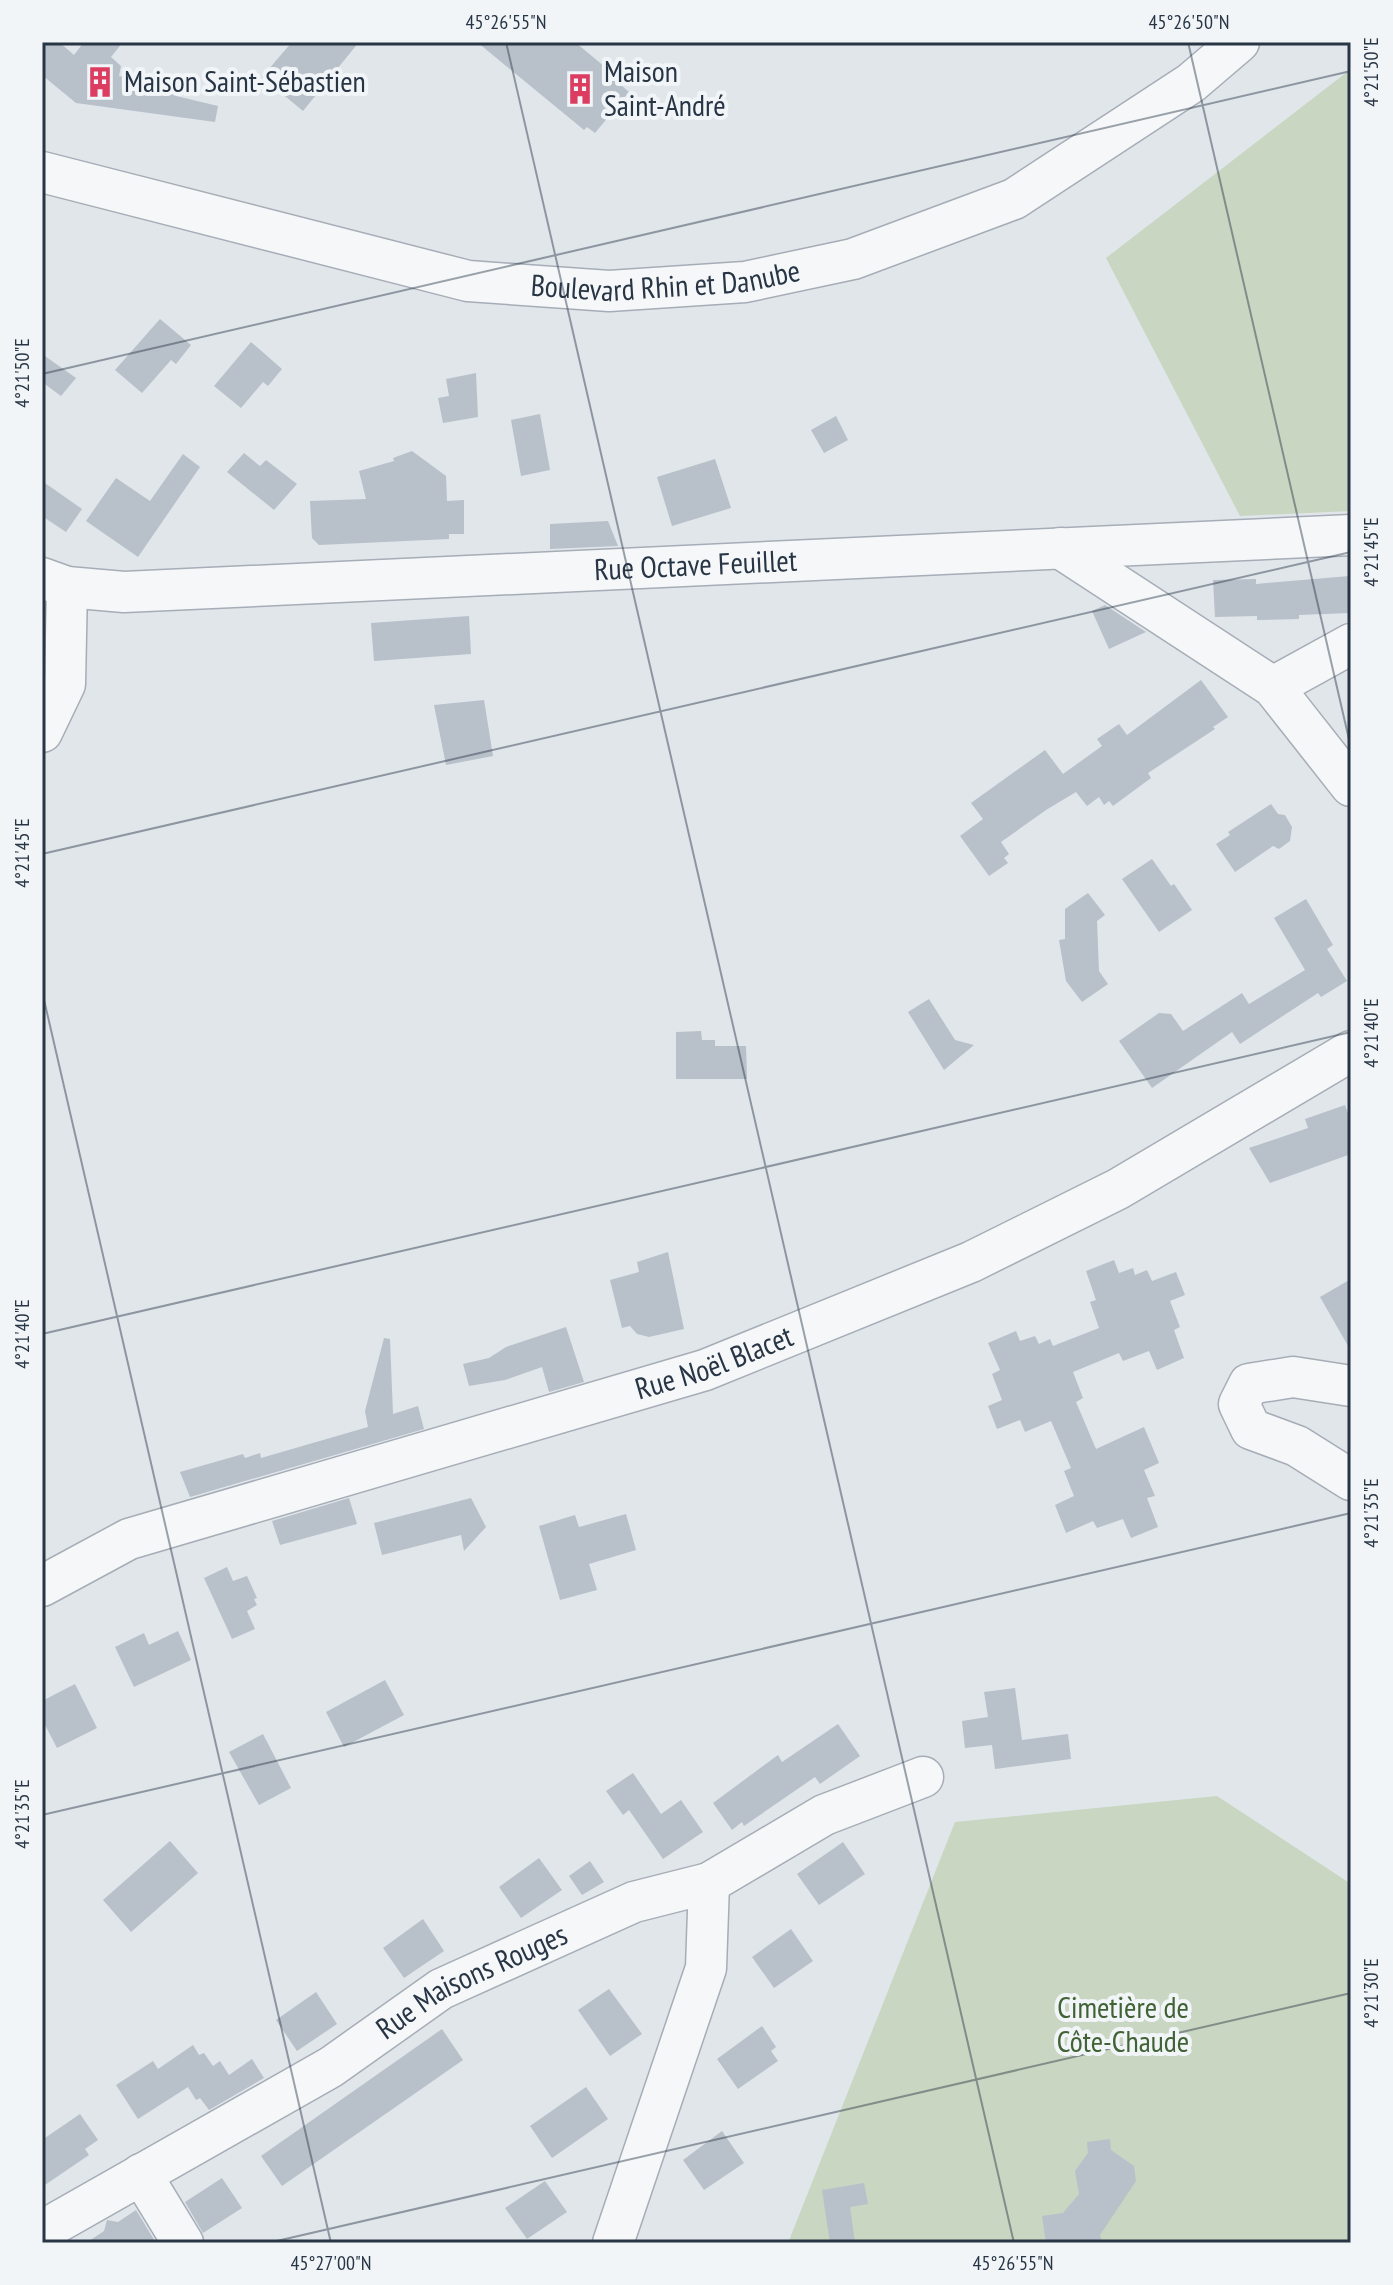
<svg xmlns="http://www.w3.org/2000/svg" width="1393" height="2285" font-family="'PT Sans Narrow',sans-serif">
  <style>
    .green { fill: #c8d6c2 }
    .building { fill: #b8c0ca }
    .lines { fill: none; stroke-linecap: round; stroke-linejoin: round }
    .minor-casing { stroke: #a6adb6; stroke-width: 43 }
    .minor { stroke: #f5f7f9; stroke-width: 40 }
    .ticks { fill: none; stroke: #283545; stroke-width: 2; stroke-opacity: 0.45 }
    .labels { text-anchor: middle; stroke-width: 8; stroke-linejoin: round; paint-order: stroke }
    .poi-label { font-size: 30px; fill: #283545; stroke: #f1f5f8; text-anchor: start }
    .street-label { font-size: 30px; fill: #283545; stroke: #f1f5f8 }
    .park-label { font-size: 30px; fill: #406234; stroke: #f1f5f8 }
    .neatline { fill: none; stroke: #283545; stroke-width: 3 }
    .ticks-label { font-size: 20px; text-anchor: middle; fill: #283545 }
  </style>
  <rect width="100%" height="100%" fill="#e1e6eb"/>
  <!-- green -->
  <g class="green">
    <path d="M 1351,69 L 1351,511 L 1240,516 L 1106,258 Z"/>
    <path d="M 1217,1796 L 1351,1884 L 1351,2243 L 788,2243 L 955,1822 Z"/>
  </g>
  <!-- building -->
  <g class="building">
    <path d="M 42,42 L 59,42 L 74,55 L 84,42 L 123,42 L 111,57 L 121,66 L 119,76 L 179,88 L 176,96 L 218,106 L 215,122 L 76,103 L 42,75 Z"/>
    <path d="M 292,42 L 359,42 L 303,111 L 262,77 Z"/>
    <path d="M 477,42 L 575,42 L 623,82 L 621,85 L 629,92 L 595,133 L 587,127 L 584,130 Z"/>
    <path d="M 160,319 L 191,345 L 176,364 L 171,360 L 142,393 L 115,370 Z"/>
    <path d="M 251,342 L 282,369 L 268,386 L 263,382 L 241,408 L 214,386 Z"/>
    <path d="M 42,354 L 76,378 L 61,396 L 42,382 Z"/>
    <path d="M 476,373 L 478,417 L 443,423 L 438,398 L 449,396 L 446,379 Z"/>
    <path d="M 540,414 L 550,470 L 521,476 L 511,420 Z"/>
    <path d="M 836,416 L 848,440 L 824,453 L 811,430 Z"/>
    <path d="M 412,451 L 446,476 L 447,501 L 464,500 L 464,534 L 449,534 L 449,539 L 319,545 L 312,538 L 310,501 L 366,499 L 359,471 L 394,461 L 393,458 Z"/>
    <path d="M 244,453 L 260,466 L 266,460 L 297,484 L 274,510 L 227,472 Z"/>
    <path d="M 183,454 L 200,467 L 138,557 L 86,521 L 116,478 L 150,501 Z"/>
    <path d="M 715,459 L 731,508 L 672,526 L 657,477 Z"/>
    <path d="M 42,481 L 82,509 L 66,532 L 42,516 Z"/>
    <path d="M 608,521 L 618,546 L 550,549 L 550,524 Z"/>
    <path d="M 1349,576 L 1350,613 L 1299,615 L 1299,619 L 1257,620 L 1257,616 L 1215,617 L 1213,580 L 1256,579 L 1256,584 Z"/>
    <path d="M 1105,605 L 1146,632 L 1109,649 L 1092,611 Z"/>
    <path d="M 469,616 L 471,654 L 374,661 L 371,623 Z"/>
    <path d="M 1201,680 L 1228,717 L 1213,727 L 1215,729 L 1148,773 L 1151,778 L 1113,806 L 1109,801 L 1104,805 L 1099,797 L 1087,806 L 1076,792 L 1046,810 L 1001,842 L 1009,854 L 1004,858 L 1008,863 L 989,876 L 960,836 L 983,819 L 971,803 L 1045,750 L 1063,774 L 1102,746 L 1097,739 L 1119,724 L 1127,735 Z"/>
    <path d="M 484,700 L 493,756 L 446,765 L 434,705 Z"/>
    <path d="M 1271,804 L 1278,814 L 1285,815 L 1292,827 L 1290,841 L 1279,849 L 1273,846 L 1235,872 L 1216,844 L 1230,835 L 1228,832 Z"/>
    <path d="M 1152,859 L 1171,886 L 1174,884 L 1192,910 L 1159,932 L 1122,879 Z"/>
    <path d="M 1088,893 L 1105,915 L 1097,921 L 1099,971 L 1108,984 L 1082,1002 L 1066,981 L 1059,940 L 1065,939 L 1065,909 Z"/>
    <path d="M 1306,899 L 1333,945 L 1327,949 L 1347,981 L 1321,997 L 1318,993 L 1240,1044 L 1232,1032 L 1152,1088 L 1119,1041 L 1159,1013 L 1171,1014 L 1183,1031 L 1242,993 L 1249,1004 L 1305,970 L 1274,918 Z"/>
    <path d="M 929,999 L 955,1040 L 974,1045 L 944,1070 L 908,1012 Z"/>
    <path d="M 701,1031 L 702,1040 L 715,1040 L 715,1046 L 746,1046 L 747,1079 L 676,1079 L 676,1032 Z"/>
    <path d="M 1345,1105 L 1351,1122 L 1351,1154 L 1270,1183 L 1249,1148 L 1308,1128 L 1305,1119 Z"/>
    <path d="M 668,1252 L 684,1329 L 649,1337 L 637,1334 L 630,1326 L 622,1328 L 610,1280 L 639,1272 L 637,1262 Z"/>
    <path d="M 1114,1260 L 1119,1273 L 1133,1268 L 1135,1275 L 1147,1270 L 1152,1281 L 1176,1272 L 1185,1295 L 1170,1301 L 1180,1327 L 1174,1330 L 1184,1358 L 1157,1370 L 1149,1351 L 1123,1361 L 1119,1353 L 1073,1372 L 1083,1398 L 1076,1402 L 1096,1449 L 1144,1427 L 1159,1463 L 1144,1470 L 1155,1496 L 1147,1498 L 1158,1527 L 1131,1538 L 1123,1519 L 1097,1528 L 1093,1521 L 1066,1533 L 1055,1505 L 1074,1496 L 1064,1471 L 1071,1468 L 1051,1421 L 1025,1432 L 1020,1420 L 997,1429 L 988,1406 L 1002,1400 L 992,1374 L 1000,1370 L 988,1343 L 1016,1331 L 1020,1341 L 1035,1336 L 1039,1344 L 1050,1339 L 1053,1346 L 1099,1328 L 1090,1302 L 1096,1300 L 1086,1271 Z"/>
    <path d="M 1351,1279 L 1351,1351 L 1320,1297 Z"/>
    <path d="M 566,1327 L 584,1382 L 549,1392 L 542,1367 L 505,1380 L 469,1386 L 463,1364 L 489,1358 L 506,1347 Z"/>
    <path d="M 384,1338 L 390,1339 L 393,1414 L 418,1406 L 424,1429 L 190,1497 L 180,1472 L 243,1454 L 245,1458 L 260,1453 L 261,1458 L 368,1427 L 365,1411 Z"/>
    <path d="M 349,1498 L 357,1524 L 280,1545 L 272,1521 Z"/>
    <path d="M 471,1498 L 486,1527 L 464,1551 L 461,1535 L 382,1555 L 374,1523 Z"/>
    <path d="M 626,1514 L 636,1550 L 589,1564 L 597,1590 L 560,1600 L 539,1526 L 575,1515 L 579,1527 Z"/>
    <path d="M 227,1567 L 233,1581 L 247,1576 L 257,1598 L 254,1599 L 257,1605 L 247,1611 L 255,1629 L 232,1639 L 204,1578 Z"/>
    <path d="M 178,1631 L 191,1660 L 134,1687 L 115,1647 L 144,1633 L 149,1645 Z"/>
    <path d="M 385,1680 L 404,1715 L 344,1747 L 326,1712 Z"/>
    <path d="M 75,1684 L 97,1728 L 57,1748 L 42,1719 L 42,1701 Z"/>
    <path d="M 1015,1688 L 1022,1740 L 1068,1734 L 1071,1759 L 995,1769 L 992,1745 L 965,1748 L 962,1721 L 988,1717 L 984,1692 Z"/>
    <path d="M 838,1724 L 860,1756 L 820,1784 L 815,1777 L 744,1826 L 742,1822 L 732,1830 L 713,1803 L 778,1755 L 782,1762 Z"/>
    <path d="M 263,1734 L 291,1788 L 259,1805 L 229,1752 Z"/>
    <path d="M 633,1773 L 661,1814 L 681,1800 L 703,1832 L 663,1859 L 629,1810 L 623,1815 L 606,1791 Z"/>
    <path d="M 170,1841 L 198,1873 L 131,1932 L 103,1900 Z"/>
    <path d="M 843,1842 L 865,1874 L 819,1905 L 797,1874 Z"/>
    <path d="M 539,1858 L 562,1890 L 521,1918 L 499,1887 Z"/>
    <path d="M 590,1861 L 604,1882 L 582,1895 L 569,1876 Z"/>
    <path d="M 423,1919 L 444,1951 L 404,1978 L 383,1948 Z"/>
    <path d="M 791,1929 L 813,1961 L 774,1988 L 752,1957 Z"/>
    <path d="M 609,1989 L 642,2034 L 610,2056 L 578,2010 Z"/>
    <path d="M 316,1992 L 337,2024 L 297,2051 L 276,2020 Z"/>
    <path d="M 762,2026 L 776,2047 L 771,2051 L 778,2061 L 738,2089 L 717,2059 Z"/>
    <path d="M 442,2029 L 463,2060 L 282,2186 L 261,2156 Z"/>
    <path d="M 193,2045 L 199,2055 L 204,2053 L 213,2066 L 220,2061 L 229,2075 L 252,2059 L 264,2078 L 209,2110 L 200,2098 L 196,2100 L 188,2087 L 138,2119 L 116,2085 L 153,2061 L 158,2069 Z"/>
    <path d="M 586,2087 L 608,2119 L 552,2158 L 530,2126 Z"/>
    <path d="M 80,2114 L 98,2140 L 85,2149 L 89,2155 L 42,2187 L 42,2140 Z"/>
    <path d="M 722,2131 L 744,2163 L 704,2190 L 683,2160 Z"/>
    <path d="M 1110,2139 L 1111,2150 L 1134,2166 L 1136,2181 L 1100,2235 L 1102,2243 L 1046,2243 L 1042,2216 L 1063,2213 L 1079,2194 L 1075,2171 L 1088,2153 L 1087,2142 Z"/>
    <path d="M 222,2178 L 242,2208 L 203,2233 L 185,2202 Z"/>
    <path d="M 545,2181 L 567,2212 L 527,2239 L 505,2208 Z"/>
    <path d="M 864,2183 L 868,2204 L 850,2207 L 855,2243 L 830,2243 L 822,2190 Z"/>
    <path d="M 136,2210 L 156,2243 L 86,2243 L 104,2231 L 107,2220 L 118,2222 Z"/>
  </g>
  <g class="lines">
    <defs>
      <g id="minor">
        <path id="s1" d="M 42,172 L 468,281 L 609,291 L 745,282 L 853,259 L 1014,199 L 1191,83 L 1239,42"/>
        <path d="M 1060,548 L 1273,687 L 1351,786"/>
        <path id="s2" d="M 42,578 L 67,587 L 124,592 L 1351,535"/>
        <path d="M 1273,687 L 1351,644"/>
        <path d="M 42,732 L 65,684 L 67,587"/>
        <path d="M 1351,1386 L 1293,1377 L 1249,1384 L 1239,1404 L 1251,1429 L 1297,1446 L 1351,1480"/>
        <path id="s3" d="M 42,1586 L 129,1539 L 705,1370 L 971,1262 L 1118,1189 L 1351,1051"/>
        <path d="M 141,2174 L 183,2243"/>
        <path id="s4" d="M 42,2231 L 331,2067 L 441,1989 L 634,1902 L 709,1883 L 824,1815 L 923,1777"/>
        <path d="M 613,2243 L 706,1968 L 709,1883"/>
      </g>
    </defs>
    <!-- minor casing -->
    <use href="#minor" class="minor-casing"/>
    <!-- minor -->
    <use href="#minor" class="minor"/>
  </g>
  <!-- ticks -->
  <path class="ticks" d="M 506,42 L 1014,2243M 1188,42 L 1351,748M 42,374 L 1351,71M 42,854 L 1351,552M 42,991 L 331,2243M 42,1334 L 1351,1032M 42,1815 L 1351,1513M 268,2243 L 1351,1993"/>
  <!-- icons -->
  <defs>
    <symbol id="building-bare" viewBox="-9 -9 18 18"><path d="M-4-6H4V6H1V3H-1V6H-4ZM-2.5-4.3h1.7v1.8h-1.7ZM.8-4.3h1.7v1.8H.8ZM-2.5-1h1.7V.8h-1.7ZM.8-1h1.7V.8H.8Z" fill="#db3c60" stroke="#f1f5f8" stroke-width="2.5" paint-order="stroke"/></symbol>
  </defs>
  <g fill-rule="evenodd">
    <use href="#building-bare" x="78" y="60" width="44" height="44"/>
    <use href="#building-bare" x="558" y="67" width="44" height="44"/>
  </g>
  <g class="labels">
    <!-- poi labels -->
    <g class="poi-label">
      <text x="604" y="82">Maison<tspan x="604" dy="34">Saint-André</tspan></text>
      <text x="124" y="92">Maison Saint-Sébastien</text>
    </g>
    <!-- street labels -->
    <g class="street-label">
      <text dy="10" stroke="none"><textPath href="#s1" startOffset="638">Boulevard Rhin et Danube</textPath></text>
      <text dy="10" stroke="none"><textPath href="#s2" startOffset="656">Rue Octave Feuillet</textPath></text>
      <text dy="10" stroke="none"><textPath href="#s3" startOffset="710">Rue Noël Blacet</textPath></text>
      <text dy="10" stroke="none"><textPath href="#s4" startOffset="498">Rue Maisons Rouges</textPath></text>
    </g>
    <!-- park labels -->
    <g class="park-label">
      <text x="1123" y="2018">Cimetière de<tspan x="1123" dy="34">Côte-Chaude</tspan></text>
    </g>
  </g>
  <!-- border -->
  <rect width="1393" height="2285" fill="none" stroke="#f1f5f8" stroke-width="88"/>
  <rect x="44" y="44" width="1305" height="2197" class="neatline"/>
  <g class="ticks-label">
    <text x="506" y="29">45°26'55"N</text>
    <text x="1189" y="29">45°26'50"N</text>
    <text transform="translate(1371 72) rotate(-90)" y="7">4°21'50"E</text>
    <text transform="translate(22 373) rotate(-90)" y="7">4°21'50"E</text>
    <text transform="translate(1371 552) rotate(-90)" y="7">4°21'45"E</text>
    <text transform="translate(22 853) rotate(-90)" y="7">4°21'45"E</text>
    <text transform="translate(1371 1033) rotate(-90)" y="7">4°21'40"E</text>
    <text transform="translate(22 1334) rotate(-90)" y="7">4°21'40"E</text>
    <text transform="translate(1371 1513) rotate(-90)" y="7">4°21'35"E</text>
    <text transform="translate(22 1814) rotate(-90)" y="7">4°21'35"E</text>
    <text transform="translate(1371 1993) rotate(-90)" y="7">4°21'30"E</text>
    <text x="331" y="2270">45°27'00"N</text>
    <text x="1013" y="2270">45°26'55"N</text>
  </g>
</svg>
